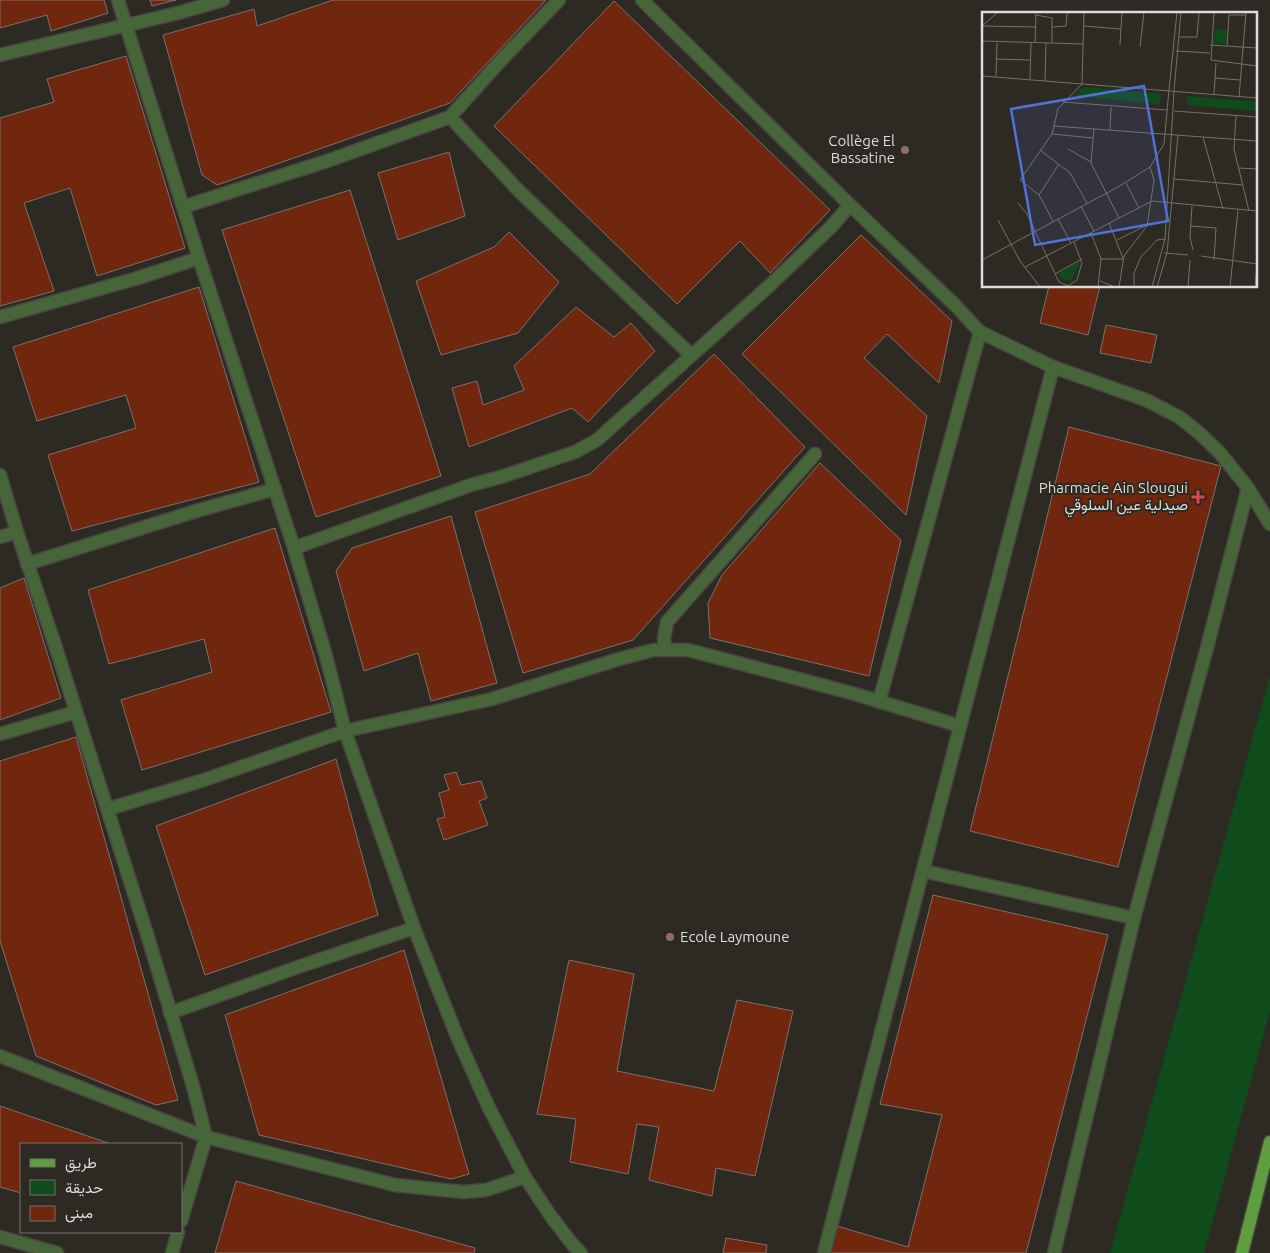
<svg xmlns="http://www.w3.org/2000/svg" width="1270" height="1253" font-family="Ubuntu,Vazirmatn,sans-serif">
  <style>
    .green { fill: #104b1b }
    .building { fill: #71260e; stroke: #7a716e }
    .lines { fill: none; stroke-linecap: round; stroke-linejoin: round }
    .minor-casing { stroke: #494640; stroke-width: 15 }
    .major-casing { stroke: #494640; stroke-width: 15 }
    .minor { stroke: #466538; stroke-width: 12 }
    .major { stroke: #5f9e3e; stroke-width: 12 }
    .education-dot { fill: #8d6e63; stroke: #2d2923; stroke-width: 2 }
    .health-dot { fill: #e0444e; stroke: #2d2923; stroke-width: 2 }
    .labels { text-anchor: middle; stroke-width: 4; stroke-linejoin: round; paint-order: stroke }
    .poi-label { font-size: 15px; fill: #dfdcd8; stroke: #2d2923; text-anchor: end }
    .inset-road { fill: none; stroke: #74716b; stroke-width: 1 }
    .view { fill: #4e72d8; fill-opacity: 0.15; stroke: #4e72d8; stroke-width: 2.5 }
    .inset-edge { fill: none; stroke: #dfdcd8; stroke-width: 2.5 }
  </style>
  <rect width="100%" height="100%" fill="#2d2923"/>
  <!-- green -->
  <path class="green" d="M 1270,676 L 1270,1011 L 1204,1253 L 1110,1253 Z"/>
  <!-- building -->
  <g class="building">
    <path d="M 0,0 L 104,0 L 108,13 L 51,31 L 47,15 L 0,28 Z"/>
    <path d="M 150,0 L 176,0 L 152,6 Z"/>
    <path d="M 333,0 L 546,0 L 450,103 L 217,185 L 202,175 L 163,35 L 254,9 L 257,26 Z"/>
    <path d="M 614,1 L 830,210 L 770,273 L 740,241 L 677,304 L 494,126 Z"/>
    <path d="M 126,56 L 185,248 L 97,276 L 70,188 L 24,203 L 54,291 L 0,306 L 0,118 L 54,102 L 47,79 Z"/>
    <path d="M 449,152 L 465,216 L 398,240 L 378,173 Z"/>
    <path d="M 350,190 L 441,476 L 316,517 L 222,230 Z"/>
    <path d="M 509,232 L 559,282 L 518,333 L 441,355 L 416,281 L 494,247 Z"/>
    <path d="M 861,235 L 952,321 L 939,383 L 887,334 L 864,358 L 927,416 L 906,515 L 742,354 Z"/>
    <path d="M 1049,286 L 1100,286 L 1088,335 L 1040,323 Z"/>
    <path d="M 199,287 L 259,482 L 72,531 L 48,455 L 136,428 L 126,395 L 37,421 L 13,347 Z"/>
    <path d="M 576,307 L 614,337 L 631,323 L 655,351 L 588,422 L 572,408 L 469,447 L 452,388 L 477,381 L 483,405 L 524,390 L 514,366 Z"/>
    <path d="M 1106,325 L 1157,335 L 1151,363 L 1100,353 Z"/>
    <path d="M 714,354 L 805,447 L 633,640 L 523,673 L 475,512 L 590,474 Z"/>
    <path d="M 1069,427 L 1221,466 L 1118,867 L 970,831 Z"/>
    <path d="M 820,463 L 901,540 L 869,676 L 710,638 L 708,603 L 722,575 Z"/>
    <path d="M 451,516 L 497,683 L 431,701 L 418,653 L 364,671 L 336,571 L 352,548 Z"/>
    <path d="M 275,528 L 331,712 L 142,770 L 121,700 L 212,672 L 204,639 L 109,664 L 88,590 Z"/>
    <path d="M 24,578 L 61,698 L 0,720 L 0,588 Z"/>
    <path d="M 76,737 L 178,1100 L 156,1105 L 36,1056 L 0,941 L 0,761 Z"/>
    <path d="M 336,759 L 378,915 L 205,975 L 156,826 Z"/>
    <path d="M 456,772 L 461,785 L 481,781 L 487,798 L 479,801 L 488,825 L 444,840 L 437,819 L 445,817 L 439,793 L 449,790 L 444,775 Z"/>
    <path d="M 933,895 L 1108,935 L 1026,1253 L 830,1253 L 837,1226 L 908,1247 L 942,1115 L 880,1104 Z"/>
    <path d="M 404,950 L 469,1174 L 451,1179 L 259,1135 L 225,1015 Z"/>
    <path d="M 569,960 L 634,974 L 617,1071 L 714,1091 L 737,1000 L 793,1011 L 755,1176 L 716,1168 L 712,1196 L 649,1180 L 659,1127 L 637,1124 L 628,1174 L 570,1162 L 576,1119 L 537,1114 Z"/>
    <path d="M 0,1106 L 111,1144 L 21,1144 L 21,1193 L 0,1187 Z"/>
    <path d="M 236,1181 L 475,1248 L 474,1253 L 215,1253 Z"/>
    <path d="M 726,1238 L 767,1245 L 766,1253 L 723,1253 Z"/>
  </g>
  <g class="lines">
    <defs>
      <g id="minor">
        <path d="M 118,0 L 199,258 L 294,548 L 326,656 L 345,731 L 414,928 L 459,1041 L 489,1108 L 525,1177 L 550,1215 L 573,1245 L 581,1253"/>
        <path d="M 642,0 L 850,205 L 955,305 L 980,332 L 1053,367 L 1146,400 L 1179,417 L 1198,432 L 1220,453 L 1248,488 L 1270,524"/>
        <path d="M 0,55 L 178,13 L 223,0"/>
        <path d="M 450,117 L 520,192 L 691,355"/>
        <path d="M 183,207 L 330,160 L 450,117 L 503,58 L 559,0"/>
        <path d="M 0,317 L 138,278 L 199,258"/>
        <path d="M 0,475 L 17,532 L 55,645 L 146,931 L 193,1086 L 206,1137 L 181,1221"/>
        <path d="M 0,537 L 17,532"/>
        <path d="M 294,548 L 471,485 L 504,476 L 575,452 L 597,440 L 769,286 L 831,227 L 850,205"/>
        <path d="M 27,564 L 196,511 L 275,489"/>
        <path d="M 665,649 L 664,638 L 667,622 L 815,454"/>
        <path d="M 879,702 L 980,332"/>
        <path d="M 0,734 L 76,712"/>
        <path d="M 108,809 L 204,780 L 345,731 L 492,699 L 619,659 L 654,650 L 688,650 L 742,664 L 855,694 L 960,726"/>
        <path d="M 923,871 L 1134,918"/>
        <path d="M 170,1013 L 298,967 L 414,928"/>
        <path d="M 0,1056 L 206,1137 L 395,1185 L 463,1192 L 486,1190 L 525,1177"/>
        <path d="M 0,1237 L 57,1253"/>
        <path d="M 172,1253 L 178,1232"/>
        <path d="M 824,1253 L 1053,367"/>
        <path d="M 1054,1253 L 1134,918 L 1208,644 L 1248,488"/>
      </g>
      <path id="major" d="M 1242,1253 L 1270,1142"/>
    </defs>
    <!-- minor casing -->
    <use href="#minor" class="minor-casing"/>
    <!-- major casing -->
    <use href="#major" class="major-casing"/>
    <!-- minor -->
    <use href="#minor" class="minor"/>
    <!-- major -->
    <use href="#major" class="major"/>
  </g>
  <!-- markers -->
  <g class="education-dot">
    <circle cx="905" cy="150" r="5"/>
    <circle cx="670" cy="937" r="5"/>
  </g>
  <path class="health-dot" d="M1195.5 489.5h5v5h5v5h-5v5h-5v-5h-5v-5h5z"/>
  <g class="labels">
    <!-- poi labels -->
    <g class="poi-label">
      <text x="895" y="146">Collège El<tspan x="895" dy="17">Bassatine</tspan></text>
      <text x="1188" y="493">Pharmacie Ain Slougui<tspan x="1188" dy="17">صيدلية عين السلوقي</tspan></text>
      <text x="680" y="942" text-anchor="start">Ecole Laymoune</text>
    </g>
  </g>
  <!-- overview -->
  <g transform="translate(982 12)">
    <rect width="275" height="275" fill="#2d2923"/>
    <path d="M 233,17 L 245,18 L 244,32 L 231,31 ZM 101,75 L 179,82 L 178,92 L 93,84 ZM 205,84 L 275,90 L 275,99 L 205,93 ZM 99,249 L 89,269 L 79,266 L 77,261 Z" fill="#104b1b"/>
    <path class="inset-road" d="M 232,0 L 229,48 L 275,54M 54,3 L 70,6 L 70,31M 0,14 L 54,15M 0,14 L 16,0M 102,14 L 139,17M 70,15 L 84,14 L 85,0M 197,25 L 215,25 L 217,0M 0,29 L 101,32M 53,31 L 54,2M 138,33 L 140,0M 228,33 L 275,36M 245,34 L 247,3 L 264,3M 158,35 L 162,0M 194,39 L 228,41M 15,47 L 48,48M 0,64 L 275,86M 14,65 L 15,31M 233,66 L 258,68M 48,67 L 49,31M 63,69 L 64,31M 187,78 L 195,0M 192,79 L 199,0M 232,82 L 234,51M 257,85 L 264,0M 274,86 L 275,69M 81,90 L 185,98M 192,99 L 275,105M 254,103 L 252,137 L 267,199M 72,114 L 275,129M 112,117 L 109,151 L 137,206M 128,118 L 129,95M 70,122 L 111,126M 221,125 L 241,197M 86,137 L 109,150M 58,138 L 88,161 L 105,191M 256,156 L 275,157M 192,167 L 261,173M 144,171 L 157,196M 57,183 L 77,152M 36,191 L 45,202 L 77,270 L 86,274 L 95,268 L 100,251 L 92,230M 99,194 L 112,219M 210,194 L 208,225 L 211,238M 76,207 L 89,231M 16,208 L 38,249 L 58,275M 71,209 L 57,183 L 38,168 L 70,122 L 76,97 L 100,72 L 102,0M 127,211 L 141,246M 208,214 L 234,216 L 232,248M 109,221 L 119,247 L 116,275M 135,228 L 165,213M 182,241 L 206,243M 219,244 L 275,252M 119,247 L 141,247M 0,248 L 136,175 L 168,155 L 182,132 L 187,78M 43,255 L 170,189 L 275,199M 73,262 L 100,247M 118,269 L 133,275M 137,275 L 142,244 L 165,214 L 172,168 L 168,155M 152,275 L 152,261 L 159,245 L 175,228 L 183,227M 170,275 L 183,227 L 192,79M 175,275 L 185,241 L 196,123M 206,275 L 208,248M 248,275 L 256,198M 273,275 L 275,252"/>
    <path class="view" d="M 162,74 L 186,209 L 53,233 L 29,97 Z"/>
    <rect width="275" height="275" class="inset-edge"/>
  </g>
  <!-- legend -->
  <rect x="20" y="1143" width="162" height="90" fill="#2d2923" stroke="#74716b"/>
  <rect x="30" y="1159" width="25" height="8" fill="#5f9e3e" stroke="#74716b"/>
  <text x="65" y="1168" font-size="15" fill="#dfdcd8">طريق</text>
  <rect x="30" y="1180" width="25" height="15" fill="#104b1b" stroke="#74716b"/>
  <text x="65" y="1193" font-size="15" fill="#dfdcd8">حديقة</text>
  <rect x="30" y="1206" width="25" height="15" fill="#71260e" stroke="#74716b"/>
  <text x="65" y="1218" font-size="15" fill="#dfdcd8">مبنى</text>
</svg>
